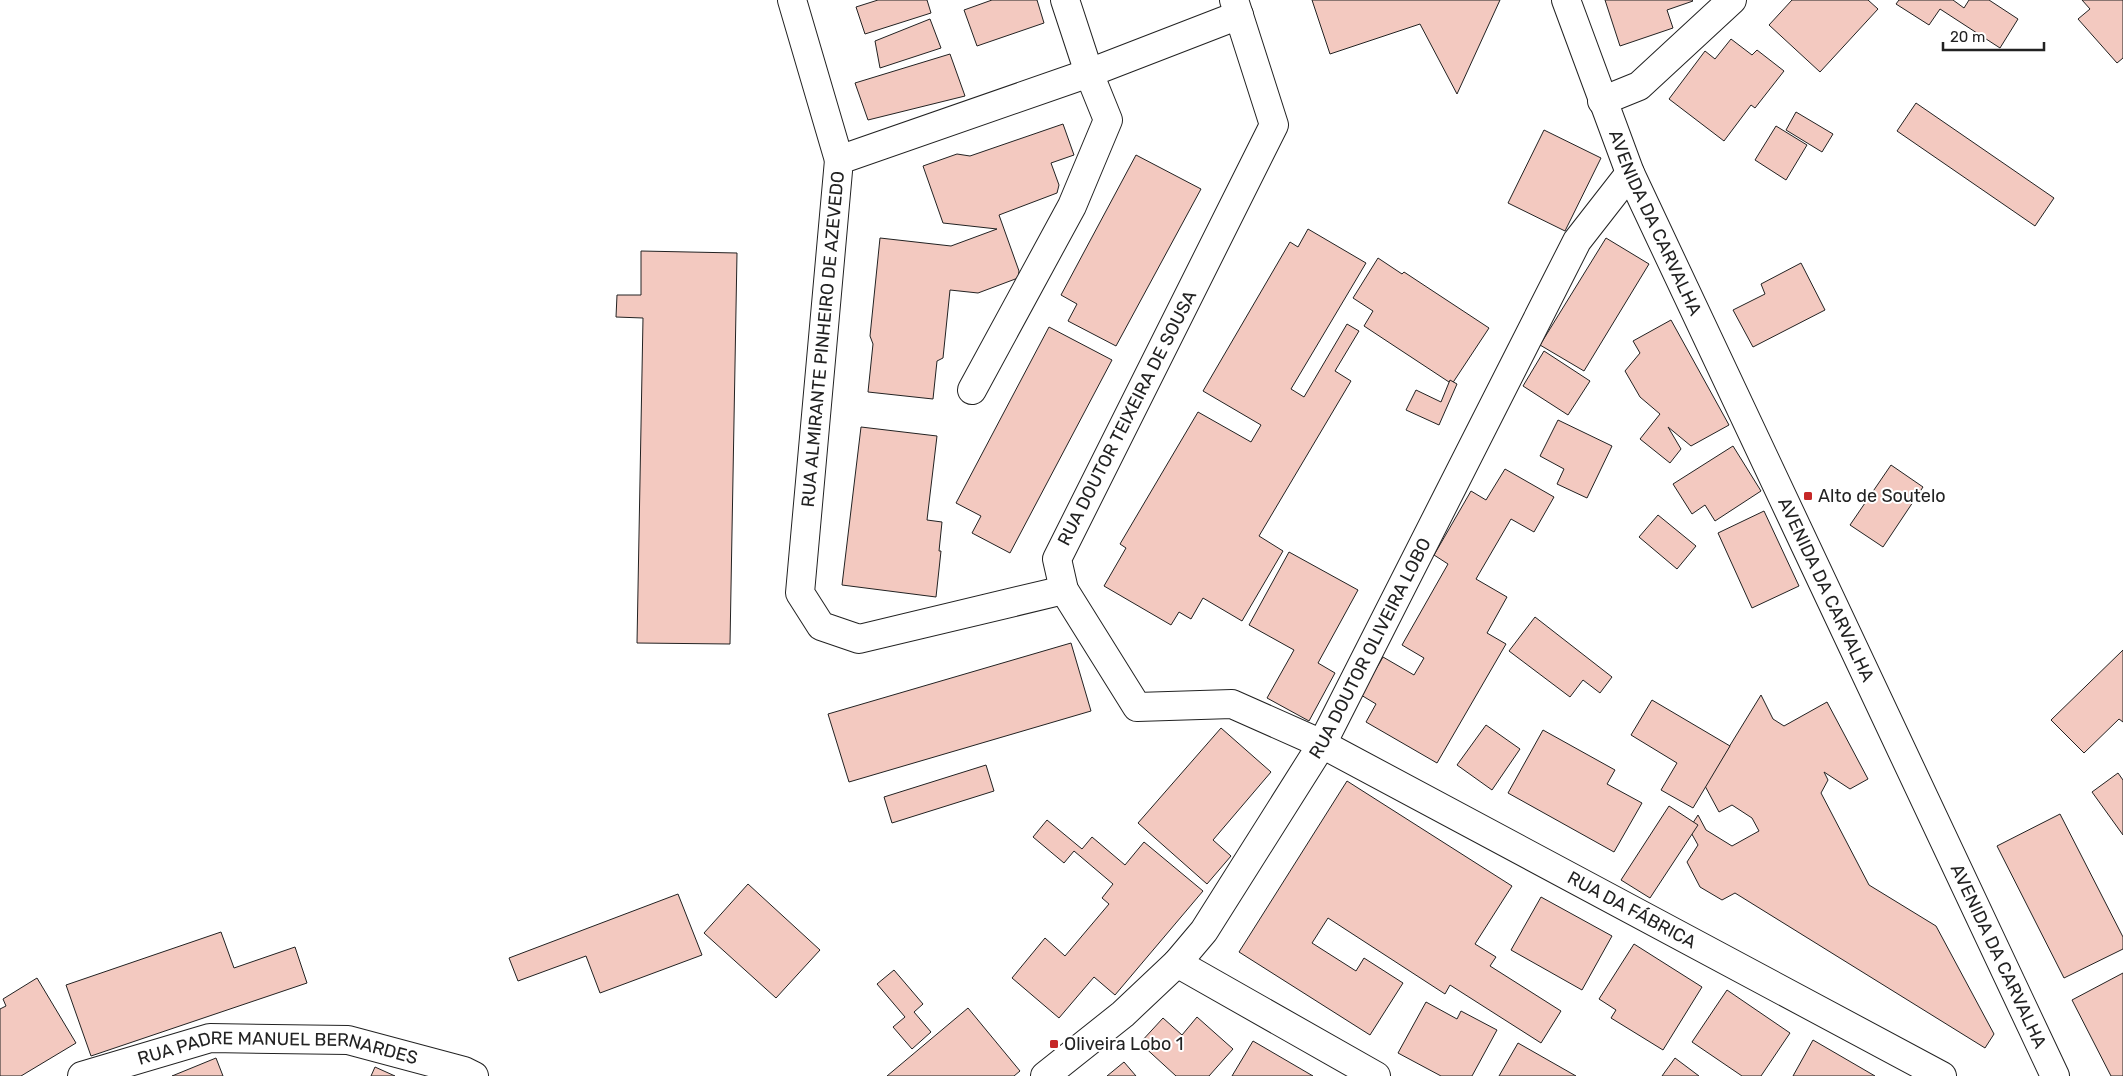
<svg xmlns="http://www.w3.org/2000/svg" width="2123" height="1076" font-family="Rubik,sans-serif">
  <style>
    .building { fill: #f3c9c0; stroke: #222 }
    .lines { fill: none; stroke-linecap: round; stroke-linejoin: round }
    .minor-casing { stroke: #222; stroke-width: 30 }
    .minor { stroke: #fff; stroke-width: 28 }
    .poi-dot { fill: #c62828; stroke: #fff; stroke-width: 2 }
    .labels { text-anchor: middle; stroke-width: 4; stroke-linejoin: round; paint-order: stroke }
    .street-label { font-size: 18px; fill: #222; stroke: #fff }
    .poi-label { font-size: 18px; fill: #222; stroke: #fff; text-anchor: start }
  </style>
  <rect width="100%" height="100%" fill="#fff"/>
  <!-- building -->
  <g class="building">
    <path d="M 878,0 L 927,0 L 931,13 L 865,34 L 856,7 Z"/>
    <path d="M 992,0 L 1037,0 L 1044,23 L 977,46 L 964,10 Z"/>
    <path d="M 1312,0 L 1500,0 L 1457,94 L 1420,24 L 1330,54 Z"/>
    <path d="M 1605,0 L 1692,0 L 1693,1 L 1667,10 L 1673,28 L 1620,46 Z"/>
    <path d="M 1792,0 L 1868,0 L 1878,9 L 1820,72 L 1769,25 Z"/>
    <path d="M 1899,0 L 1953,0 L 1964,8 L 1969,0 L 1989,0 L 2018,19 L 2000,48 L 1940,9 L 1929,25 L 1896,4 Z"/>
    <path d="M 2082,0 L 2123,0 L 2123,58 L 2117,63 L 2078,19 L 2090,9 Z"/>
    <path d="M 930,19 L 941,48 L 880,68 L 875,41 Z"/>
    <path d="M 1731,39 L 1752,55 L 1757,50 L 1784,71 L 1755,108 L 1751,105 L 1724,141 L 1669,99 L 1705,51 L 1715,59 Z"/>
    <path d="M 950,54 L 965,96 L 868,120 L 855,83 Z"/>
    <path d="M 1916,103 L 2054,198 L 2035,226 L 1897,131 Z"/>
    <path d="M 1796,112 L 1833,134 L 1822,152 L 1786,130 Z"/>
    <path d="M 1063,124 L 1074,155 L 1051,163 L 1059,185 L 1057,193 L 999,215 L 1019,271 L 1018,278 L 978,293 L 950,290 L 943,358 L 937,361 L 933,399 L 868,392 L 873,344 L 870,336 L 880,238 L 951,246 L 997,229 L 943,223 L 923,166 L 957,154 L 970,156 Z"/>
    <path d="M 1776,126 L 1807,145 L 1786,180 L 1755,160 Z"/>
    <path d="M 1544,130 L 1601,158 L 1565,231 L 1508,203 Z"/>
    <path d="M 1136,155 L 1201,189 L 1116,346 L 1068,321 L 1077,304 L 1061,295 Z"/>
    <path d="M 1308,229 L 1366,263 L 1291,389 L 1304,397 L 1347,324 L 1359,331 L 1335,371 L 1351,381 L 1259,536 L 1283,551 L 1242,621 L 1203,598 L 1191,619 L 1179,612 L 1171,625 L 1104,586 L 1126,548 L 1120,544 L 1198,412 L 1251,442 L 1261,425 L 1203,391 L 1290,242 L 1298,247 Z"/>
    <path d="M 1606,238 L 1649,264 L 1584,371 L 1540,345 Z"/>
    <path d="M 641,251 L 737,253 L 730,644 L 637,643 L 643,318 L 616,317 L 617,295 L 641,295 Z"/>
    <path d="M 1378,258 L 1402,274 L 1404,272 L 1489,328 L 1452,384 L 1364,326 L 1373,311 L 1353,298 Z"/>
    <path d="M 1801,263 L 1825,310 L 1753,347 L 1733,310 L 1765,294 L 1761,284 Z"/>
    <path d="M 1671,320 L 1729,425 L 1691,446 L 1668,427 L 1681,449 L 1670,463 L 1640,439 L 1660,414 L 1640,397 L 1625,371 L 1640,353 L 1633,341 Z"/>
    <path d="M 1049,327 L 1112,360 L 1010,553 L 972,533 L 981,516 L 956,503 Z"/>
    <path d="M 1544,351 L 1590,381 L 1568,415 L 1523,386 Z"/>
    <path d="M 1450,380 L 1457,384 L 1439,425 L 1406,410 L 1416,390 L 1441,402 Z"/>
    <path d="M 1558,420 L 1612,446 L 1587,498 L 1557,484 L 1564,469 L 1540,456 Z"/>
    <path d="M 861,427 L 937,436 L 927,520 L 942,522 L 939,551 L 941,551 L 936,597 L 842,585 Z"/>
    <path d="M 1733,446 L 1761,491 L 1715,521 L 1705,505 L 1692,514 L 1673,484 Z"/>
    <path d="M 1891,465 L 1923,487 L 1883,547 L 1850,525 Z"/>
    <path d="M 1505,469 L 1554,497 L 1534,532 L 1511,519 L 1476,579 L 1507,597 L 1487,633 L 1506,644 L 1437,763 L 1366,722 L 1376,704 L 1361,695 L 1383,657 L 1414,675 L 1424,658 L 1402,645 L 1448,564 L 1434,555 L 1471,491 L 1486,500 Z"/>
    <path d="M 1764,511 L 1799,586 L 1752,608 L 1718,533 Z"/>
    <path d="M 1658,515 L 1696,546 L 1677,569 L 1639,537 Z"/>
    <path d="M 1289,552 L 1358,590 L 1318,663 L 1335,673 L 1309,721 L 1267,698 L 1294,650 L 1249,625 Z"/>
    <path d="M 1535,617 L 1612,677 L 1600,693 L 1583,680 L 1570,697 L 1509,651 Z"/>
    <path d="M 1071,643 L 1091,711 L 849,782 L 828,714 Z"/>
    <path d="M 2123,650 L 2123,722 L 2119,719 L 2084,753 L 2051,720 Z"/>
    <path d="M 1761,695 L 1773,719 L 1784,726 L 1827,702 L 1868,779 L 1850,789 L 1824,772 L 1828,780 L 1821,793 L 1869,885 L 1936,926 L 1994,1034 L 1985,1048 L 1735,893 L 1722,900 L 1700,887 L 1687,862 L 1698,845 L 1689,829 L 1698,815 L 1706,830 L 1732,846 L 1759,831 L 1752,818 L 1732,805 L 1719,812 L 1705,786 Z"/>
    <path d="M 1652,700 L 1730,746 L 1693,808 L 1661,790 L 1677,763 L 1631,735 Z"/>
    <path d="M 1486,725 L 1520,749 L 1492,790 L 1457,765 Z"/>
    <path d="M 1221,728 L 1271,772 L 1213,840 L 1231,856 L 1207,884 L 1138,823 Z"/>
    <path d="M 1543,730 L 1615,770 L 1607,784 L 1642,803 L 1614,852 L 1508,793 Z"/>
    <path d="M 986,765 L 994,791 L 892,823 L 884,797 Z"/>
    <path d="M 2118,773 L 2123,780 L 2123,835 L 2092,792 Z"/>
    <path d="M 1347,781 L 1512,886 L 1475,944 L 1496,957 L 1490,966 L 1561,1011 L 1541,1043 L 1450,985 L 1445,994 L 1328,918 L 1312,943 L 1356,971 L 1364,958 L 1403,983 L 1370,1035 L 1239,952 Z"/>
    <path d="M 1669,806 L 1698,825 L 1650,898 L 1621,880 Z"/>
    <path d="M 2060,814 L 2123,937 L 2123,949 L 2064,978 L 1997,846 Z"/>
    <path d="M 1047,820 L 1082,849 L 1092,837 L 1125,865 L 1144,842 L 1203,891 L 1115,995 L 1094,977 L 1059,1018 L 1012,978 L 1045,938 L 1065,956 L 1109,904 L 1102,898 L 1113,884 L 1074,851 L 1064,863 L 1033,837 Z"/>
    <path d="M 748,884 L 820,950 L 776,998 L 704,933 Z"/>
    <path d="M 678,894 L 702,955 L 600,993 L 586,956 L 518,981 L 509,958 Z"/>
    <path d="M 1541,897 L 1612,936 L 1582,990 L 1511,950 Z"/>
    <path d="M 221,932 L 234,968 L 295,947 L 307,983 L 91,1056 L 66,985 Z"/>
    <path d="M 1634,944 L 1702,987 L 1663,1050 L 1611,1018 L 1616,1010 L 1599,999 Z"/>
    <path d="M 894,970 L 923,1004 L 914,1012 L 931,1032 L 912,1049 L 893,1027 L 905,1017 L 877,984 Z"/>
    <path d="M 2123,973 L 2123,1076 L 2111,1076 L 2072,1000 Z"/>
    <path d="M 37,978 L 76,1043 L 21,1076 L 0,1076 L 0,1009 L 6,1006 L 3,999 Z"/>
    <path d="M 1727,990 L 1790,1033 L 1761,1076 L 1742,1076 L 1692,1042 Z"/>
    <path d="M 1426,1002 L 1457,1019 L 1461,1011 L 1497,1030 L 1472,1076 L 1441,1076 L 1398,1053 Z"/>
    <path d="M 968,1008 L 1020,1071 L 1014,1076 L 887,1076 Z"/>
    <path d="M 1197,1017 L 1233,1049 L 1209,1076 L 1176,1076 L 1140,1043 L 1163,1018 L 1182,1035 Z"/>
    <path d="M 1813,1040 L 1875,1076 L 1793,1076 Z"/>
    <path d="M 1253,1041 L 1313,1076 L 1232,1076 Z"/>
    <path d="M 1518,1043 L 1576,1076 L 1499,1076 Z"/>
    <path d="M 216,1058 L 223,1076 L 172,1076 Z"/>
    <path d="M 1675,1058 L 1699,1076 L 1662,1076 Z"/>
    <path d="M 1124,1062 L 1136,1076 L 1107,1076 Z"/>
    <path d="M 375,1067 L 395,1076 L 371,1076 Z"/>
  </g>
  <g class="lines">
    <defs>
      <g id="minor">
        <path d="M 792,0 L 839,160"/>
        <path id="s1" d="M 1234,0 L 1274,125 L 1057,559 L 1064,590 L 1137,707 L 1232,704 L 1322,744 L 1942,1076"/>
        <path id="s2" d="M 1566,0 L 1630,173 L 2055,1076"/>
        <path d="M 1602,101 L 1639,86 L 1732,0"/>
        <path d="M 972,390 L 1072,206 L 1108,120 L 1089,73 L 1065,0"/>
        <path id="s3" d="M 1064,590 L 859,639 L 821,626 L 800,593 L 839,160 L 1089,73 L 1239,15"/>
        <path d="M 1177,963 L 1376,1076"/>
        <path id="s4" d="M 82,1076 L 210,1038 L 348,1040 L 464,1071 L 474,1076"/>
        <path id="s5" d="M 1045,1076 L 1123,1014 L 1177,963 L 1204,931 L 1322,744 L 1577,241 L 1630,173"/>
      </g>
    </defs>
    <!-- minor casing -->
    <use href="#minor" class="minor-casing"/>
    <!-- minor -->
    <use href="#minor" class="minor"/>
  </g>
  <!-- markers -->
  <g class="poi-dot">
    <rect x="1803" y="491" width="10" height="10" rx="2.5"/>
    <rect x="1049" y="1039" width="10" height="10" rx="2.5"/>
  </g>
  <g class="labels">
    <!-- street labels -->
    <g class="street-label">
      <text dy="6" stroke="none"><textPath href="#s2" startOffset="240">AVENIDA DA CARVALHA</textPath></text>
      <text dy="6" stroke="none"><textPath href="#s3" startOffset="545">RUA ALMIRANTE PINHEIRO DE AZEVEDO</textPath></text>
      <text transform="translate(1127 418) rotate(-63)" y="6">RUA DOUTOR TEIXEIRA DE SOUSA</text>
      <text dy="6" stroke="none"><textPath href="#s2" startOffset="645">AVENIDA DA CARVALHA</textPath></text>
      <text dy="6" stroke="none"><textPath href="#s5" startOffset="544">RUA DOUTOR OLIVEIRA LOBO</textPath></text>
      <text dy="6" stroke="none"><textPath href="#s1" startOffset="1331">RUA DA FÁBRICA</textPath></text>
      <text dy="6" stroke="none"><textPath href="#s2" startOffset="1050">AVENIDA DA CARVALHA</textPath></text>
      <text dy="6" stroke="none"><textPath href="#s4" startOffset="201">RUA PADRE MANUEL BERNARDES</textPath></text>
    </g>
    <!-- poi labels -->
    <g class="poi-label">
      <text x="1818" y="502">Alto de Soutelo</text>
      <text x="1064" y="1050">Oliveira Lobo 1</text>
    </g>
  </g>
  <!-- scale -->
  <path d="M1943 42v8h101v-8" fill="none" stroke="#222222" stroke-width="2.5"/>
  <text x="1950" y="42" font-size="15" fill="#222222" stroke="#ffffff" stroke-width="4" paint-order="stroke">20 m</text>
</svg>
